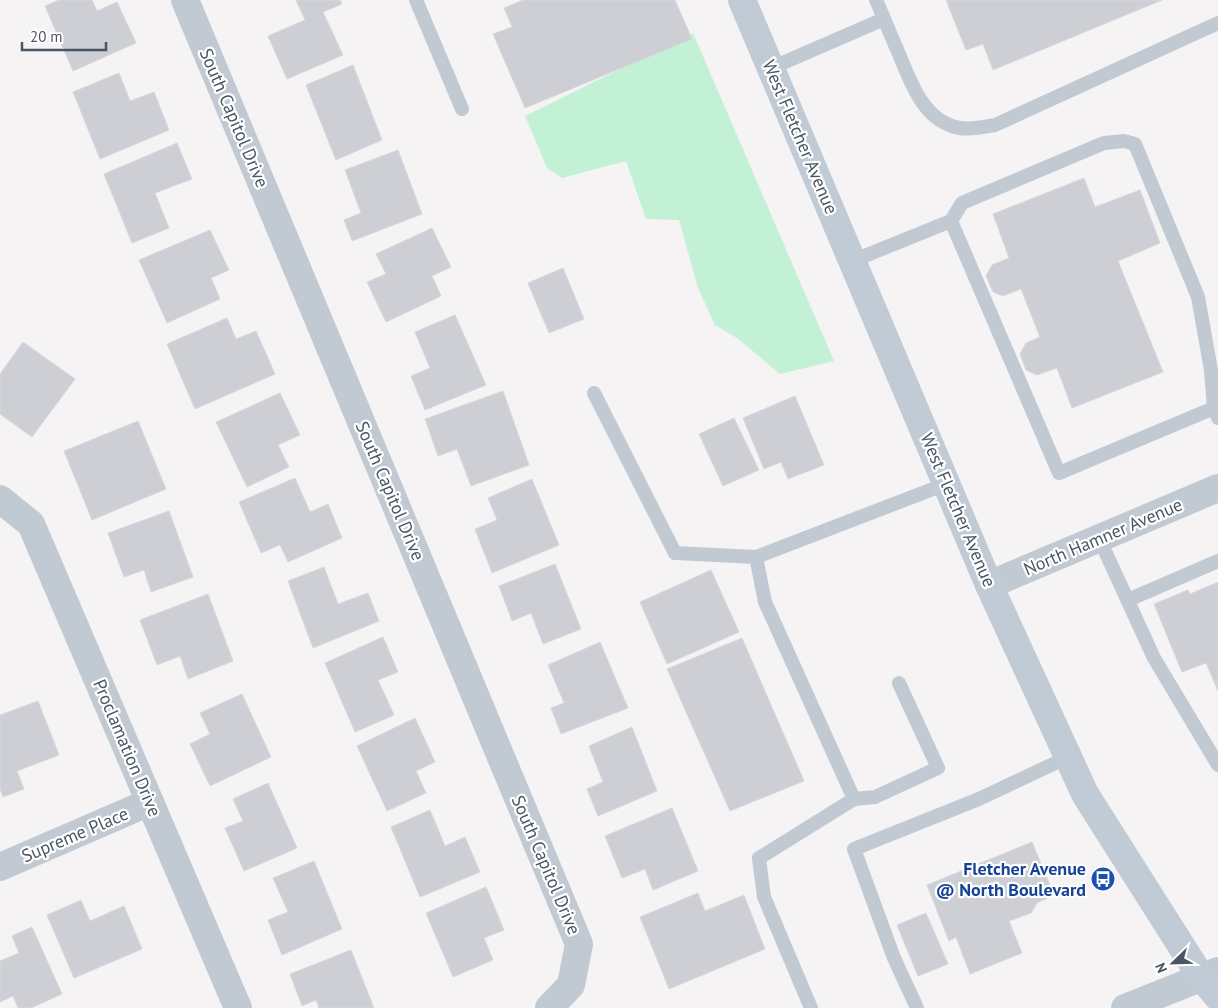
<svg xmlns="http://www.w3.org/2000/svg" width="1218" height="1008" font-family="'PT Sans',sans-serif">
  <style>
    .green { fill: #c3f1d5 }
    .building { fill: #cdcfd5; stroke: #d7d9de }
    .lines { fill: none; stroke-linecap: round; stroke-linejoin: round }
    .service { stroke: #c1cad2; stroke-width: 14 }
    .minor { stroke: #c1cad2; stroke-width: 28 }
    .tertiary { stroke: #c1cad2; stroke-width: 28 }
    .secondary { stroke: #c1cbd6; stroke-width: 28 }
    .labels { text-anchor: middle; stroke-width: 4.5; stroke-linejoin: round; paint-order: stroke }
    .street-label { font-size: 18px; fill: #4a5661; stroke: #fff }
    .transit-label { font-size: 18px; font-weight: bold; fill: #164399; stroke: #fff; text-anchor: end }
  </style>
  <rect width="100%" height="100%" fill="#f5f3f3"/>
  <!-- green -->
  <path class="green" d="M 693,33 L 834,361 L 780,374 L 737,338 L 715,325 L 698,288 L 679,220 L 646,219 L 626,161 L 562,178 L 547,168 L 525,116 Z"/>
  <!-- building -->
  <g class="building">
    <path d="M 59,0 L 92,0 L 97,11 L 117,2 L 136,43 L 73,71 L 45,6 Z"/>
    <path d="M 296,0 L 340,0 L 342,4 L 323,12 L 343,55 L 287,79 L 268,36 L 305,20 Z"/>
    <path d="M 523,0 L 675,0 L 692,39 L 525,108 L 493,34 L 512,27 L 504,8 Z"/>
    <path d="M 946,0 L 1162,0 L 993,70 L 983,44 L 966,50 Z"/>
    <path d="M 353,65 L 382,140 L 336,160 L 306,85 Z"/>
    <path d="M 119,73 L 130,101 L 154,92 L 169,130 L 100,159 L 73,92 Z"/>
    <path d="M 177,143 L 192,179 L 155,193 L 169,228 L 132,243 L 104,174 Z"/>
    <path d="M 398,150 L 422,214 L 352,241 L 344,220 L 361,213 L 345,170 Z"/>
    <path d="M 1084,178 L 1095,207 L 1140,190 L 1160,243 L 1118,261 L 1163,372 L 1072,408 L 1057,368 L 1037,375 L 1026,370 L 1020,354 L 1026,343 L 1040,337 L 1021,289 L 1003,296 L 993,292 L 986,276 L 992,265 L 1009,258 L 993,214 Z"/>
    <path d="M 432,228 L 451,267 L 432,276 L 441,296 L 386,322 L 367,282 L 386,274 L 376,254 Z"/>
    <path d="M 210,230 L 229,270 L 211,278 L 220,299 L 167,323 L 139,260 Z"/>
    <path d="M 563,268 L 584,319 L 549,333 L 528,283 Z"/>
    <path d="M 455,315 L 486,385 L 425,410 L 411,376 L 430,368 L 415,332 Z"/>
    <path d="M 227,318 L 236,339 L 256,331 L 275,374 L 195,409 L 167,344 Z"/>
    <path d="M 23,342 L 75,379 L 32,437 L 0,414 L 0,374 Z"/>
    <path d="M 503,391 L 529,465 L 471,486 L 457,449 L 438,456 L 425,419 Z"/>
    <path d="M 280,393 L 300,435 L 278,445 L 289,467 L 247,487 L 216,422 Z"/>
    <path d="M 795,396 L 824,465 L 788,479 L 781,462 L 764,469 L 743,418 Z"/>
    <path d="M 734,418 L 759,470 L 723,486 L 699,434 Z"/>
    <path d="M 138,421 L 166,489 L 92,520 L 64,451 Z"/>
    <path d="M 295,478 L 310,512 L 328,504 L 342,538 L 288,562 L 280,545 L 261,553 L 239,502 Z"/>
    <path d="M 532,479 L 559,545 L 492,573 L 475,529 L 497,520 L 488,498 Z"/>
    <path d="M 169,511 L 193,577 L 151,592 L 144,570 L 124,577 L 108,533 Z"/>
    <path d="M 555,564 L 581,629 L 543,644 L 531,613 L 512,621 L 499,586 Z"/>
    <path d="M 324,567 L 338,604 L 368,593 L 379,621 L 313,648 L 288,581 Z"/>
    <path d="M 711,570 L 739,632 L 667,664 L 640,602 Z"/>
    <path d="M 1218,582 L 1218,691 L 1206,663 L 1182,672 L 1154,604 L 1188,590 L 1190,594 Z"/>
    <path d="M 208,594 L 233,661 L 188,679 L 180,656 L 157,665 L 140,620 Z"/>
    <path d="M 383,637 L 398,672 L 378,680 L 394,715 L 355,732 L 325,663 Z"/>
    <path d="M 742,638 L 804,781 L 730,811 L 667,669 Z"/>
    <path d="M 600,642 L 628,708 L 561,734 L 551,708 L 564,703 L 548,665 Z"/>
    <path d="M 242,694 L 271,757 L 210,786 L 190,744 L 210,734 L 200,713 Z"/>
    <path d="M 38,701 L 59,755 L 17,771 L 24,789 L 3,797 L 0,789 L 0,715 Z"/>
    <path d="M 415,718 L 435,762 L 416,771 L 426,793 L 387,811 L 357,746 Z"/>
    <path d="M 632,727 L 657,791 L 598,816 L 587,789 L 603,782 L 589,746 Z"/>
    <path d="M 268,783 L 297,848 L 244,871 L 225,828 L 243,821 L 233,799 Z"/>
    <path d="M 672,808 L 698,871 L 653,890 L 645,869 L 622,878 L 605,836 Z"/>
    <path d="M 430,810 L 445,846 L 465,837 L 480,872 L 420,897 L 391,827 Z"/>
    <path d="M 1032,842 L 1054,895 L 1037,903 L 1031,913 L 1009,921 L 1022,953 L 970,974 L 956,937 L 949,941 L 927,885 Z"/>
    <path d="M 314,861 L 342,929 L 282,955 L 268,920 L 288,912 L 273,878 Z"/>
    <path d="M 486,887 L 504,930 L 484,938 L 493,960 L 453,977 L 426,913 Z"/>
    <path d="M 698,893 L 705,911 L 744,895 L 765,949 L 669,989 L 640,917 Z"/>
    <path d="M 81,900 L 90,921 L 124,906 L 142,949 L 74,978 L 47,915 Z"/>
    <path d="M 926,913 L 948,964 L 918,976 L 897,925 Z"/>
    <path d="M 32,927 L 62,994 L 31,1008 L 18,1008 L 13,996 L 0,1002 L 0,961 L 19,953 L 12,936 Z"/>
    <path d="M 351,950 L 374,1008 L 319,1008 L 316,1000 L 302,1006 L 290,974 Z"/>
  </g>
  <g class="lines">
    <!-- service -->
    <g class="service">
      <path d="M 416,0 L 462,109"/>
      <path d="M 876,0 C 884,18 891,36 899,54 C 911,83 924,122 960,128 C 971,130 984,127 995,125 L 1218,23"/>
      <path d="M 771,68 L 884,19"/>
      <path d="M 951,221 L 962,203 L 1104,143 L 1124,141 L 1135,144 L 1198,297 L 1211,370 L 1214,408"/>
      <path d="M 852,261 L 951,221 L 1059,473 L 1214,408 L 1218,418"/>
      <path d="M 594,393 L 675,553 L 756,557 L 946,484"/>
      <path d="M 1099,538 L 1154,658 L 1218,765"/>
      <path d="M 756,557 L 765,602 L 854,799 L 875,797 L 938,768 L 899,683"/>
      <path d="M 1128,600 L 1218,561"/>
      <path d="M 811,1008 L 764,897 L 759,858 L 854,799"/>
      <path d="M 917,1008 L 894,958 L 854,849 L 979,799 L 1068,757"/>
    </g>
    <!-- minor -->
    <g class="minor">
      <path d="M 185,0 L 579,944 L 571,985 L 549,1008"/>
      <path d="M 0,499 L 31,524 L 238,1008"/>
      <path d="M 989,585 L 1218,488"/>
      <path d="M 0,867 L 150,802"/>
    </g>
    <!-- tertiary -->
    <path class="tertiary" d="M 1125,1008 L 1218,971"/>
    <!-- secondary -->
    <path class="secondary" d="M 742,0 L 989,585 L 1085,794 L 1201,977 L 1218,997"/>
  </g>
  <!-- icons -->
  <defs>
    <symbol id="bus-disc" viewBox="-11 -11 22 22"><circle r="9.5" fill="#1a4fb4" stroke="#fff"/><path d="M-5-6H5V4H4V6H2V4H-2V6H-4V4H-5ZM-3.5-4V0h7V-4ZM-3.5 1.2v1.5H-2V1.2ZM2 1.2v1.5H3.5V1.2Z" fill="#fff"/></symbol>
  </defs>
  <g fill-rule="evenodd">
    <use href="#bus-disc" x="1089" y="865" width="28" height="28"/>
  </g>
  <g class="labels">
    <!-- street labels -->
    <g class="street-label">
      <text transform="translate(234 118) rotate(67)" y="6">South Capitol Drive</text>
      <text transform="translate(800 137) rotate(67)" y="6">West Fletcher Avenue</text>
      <text transform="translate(390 491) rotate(67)" y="6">South Capitol Drive</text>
      <text transform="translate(958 510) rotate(67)" y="6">West Fletcher Avenue</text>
      <text transform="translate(1103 537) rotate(-23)" y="6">North Hamner Avenue</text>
      <text transform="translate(127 748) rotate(67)" y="6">Proclamation Drive</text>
      <text transform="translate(75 835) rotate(-23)" y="6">Supreme Place</text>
      <text transform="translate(546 865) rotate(67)" y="6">South Capitol Drive</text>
    </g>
    <!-- transit labels -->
    <g class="transit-label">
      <text x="1086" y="875">Fletcher Avenue<tspan x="1086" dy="21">@ North Boulevard</tspan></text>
    </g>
  </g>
  <!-- north arrow -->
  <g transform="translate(1173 963) rotate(247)" stroke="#ffffff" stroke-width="4" paint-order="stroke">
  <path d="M0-4L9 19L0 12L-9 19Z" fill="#4a5661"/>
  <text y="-8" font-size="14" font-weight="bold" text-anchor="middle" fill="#4a5661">N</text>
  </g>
  <!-- scale -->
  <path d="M22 42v8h84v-8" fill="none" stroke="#4a5661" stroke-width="2.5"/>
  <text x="30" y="42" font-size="15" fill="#4a5661" stroke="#ffffff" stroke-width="4" paint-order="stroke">20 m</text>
</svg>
